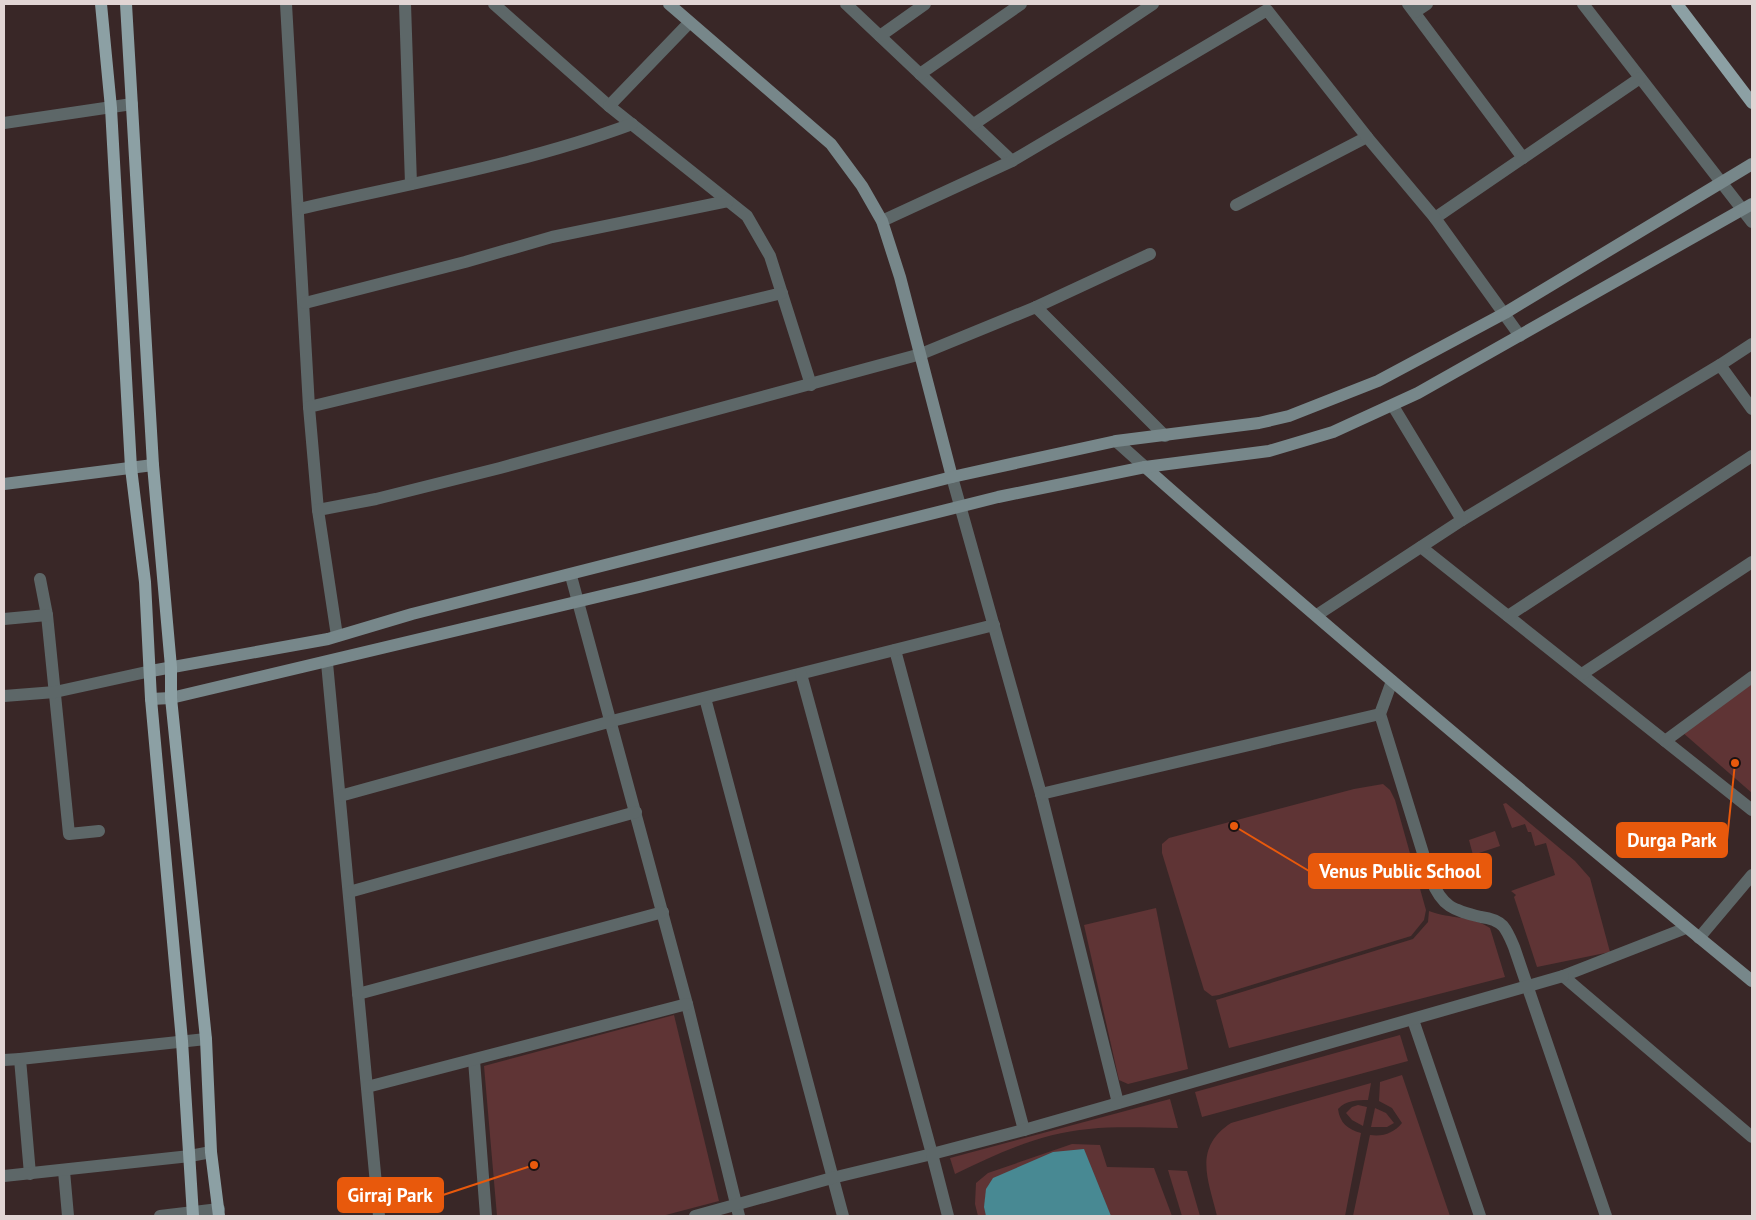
<svg xmlns="http://www.w3.org/2000/svg" width="1756" height="1220" font-family="'PT Sans',sans-serif">
  <style>
    .green { fill: #5f3435 }
    .water { fill: #488993 }
    .lines { fill: none; stroke-linecap: round; stroke-linejoin: round }
    .street { stroke: #5d6768; stroke-width: 12 }
    .secondary { stroke: #77878a; stroke-width: 12 }
    .primary { stroke: #8ca0a4; stroke-width: 12 }
    .leader { fill: none; stroke: #e8590c; stroke-width: 2 }
    .callout-dot { fill: #e8590c; stroke: #1b1212; stroke-width: 2 }
    .callout { fill: #e8590c; stroke: #e8590c; stroke-width: 2 }
    .callout-label { font-size: 19px; text-anchor: middle; font-weight: bold; fill: #fff }
  </style>
  <rect width="100%" height="100%" fill="#392727"/>
  <!-- green -->
  <g class="green">
    <path d="M 1752,684 L 1752,793 L 1682,732 Z"/>
    <path d="M 1383,784 L 1390,790 L 1395,800 L 1426,910 L 1424,920 L 1411,936 L 1219,995 L 1212,996 L 1204,990 L 1162,853 L 1162,844 L 1169,838 L 1354,789 Z"/>
    <path d="M 1506,803 L 1575,861 L 1590,878 L 1610,952 L 1537,967 L 1514,897 L 1516,895 L 1511,891 L 1555,875 L 1546,843 L 1535,846 L 1531,832 L 1528,832 L 1525,824 L 1512,828 L 1503,804 Z"/>
    <path d="M 1495,831 L 1500,846 L 1473,855 L 1469,840 Z"/>
    <path d="M 1156,908 L 1188,1069 L 1128,1084 L 1119,1080 L 1084,925 Z"/>
    <path d="M 1429,911 C 1453,920 1467,914 1490,928 L 1505,977 L 1229,1048 L 1216,1000 L 1413,939 L 1428,922 Z"/>
    <path d="M 674,1015 L 719,1201 L 662,1216 L 497,1216 L 484,1066 Z"/>
    <path d="M 1400,1035 L 1408,1061 L 1202,1117 L 1195,1092 Z"/>
    <path d="M 1402,1075 L 1450,1216 L 1353,1216 L 1370,1135 C 1383,1137 1394,1133 1402,1123 L 1392,1108 L 1379,1101 L 1380,1082 Z"/>
    <path d="M 1371,1083 L 1368,1100 C 1358,1100 1346,1100 1338,1109 C 1340,1123 1347,1129 1361,1133 L 1345,1216 L 1217,1216 C 1208,1179 1193,1148 1231,1123 Z"/>
    <path d="M 1170,1099 L 1178,1128 C 1149,1128 1118,1126 1089,1129 C 1041,1133 998,1153 955,1174 L 950,1158 Z"/>
    <path d="M 1358,1105 L 1367,1107 L 1363,1126 L 1352,1120 L 1346,1113 L 1352,1107 Z"/>
    <path d="M 1375,1108 L 1386,1113 L 1394,1123 L 1387,1127 L 1371,1127 Z"/>
    <path d="M 1072,1144 L 1100,1145 L 1107,1167 L 1154,1168 L 1172,1216 L 978,1216 L 975,1204 L 976,1183 L 988,1173 Z"/>
    <path d="M 1168,1170 L 1187,1171 L 1200,1216 L 1182,1216 Z"/>
  </g>
  <!-- water -->
  <path class="water" d="M 1084,1149 L 1111,1216 L 986,1216 L 984,1207 L 986,1189 L 993,1178 L 1053,1152 Z"/>
  <g class="lines">
    <!-- street -->
    <g class="street">
      <path d="M 286,4 L 309,407"/>
      <path d="M 405,4 L 411,184"/>
      <path d="M 494,4 L 609,106"/>
      <path d="M 846,4 L 1012,161"/>
      <path d="M 1408,4 L 1523,158"/>
      <path d="M 1583,4 L 1752,222"/>
      <path d="M 1415,12 L 1427,4"/>
      <path d="M 689,23 L 609,106 L 747,216 L 770,256 L 811,385"/>
      <path d="M 880,36 L 925,4"/>
      <path d="M 920,74 L 1021,4"/>
      <path d="M 4,123 L 132,104"/>
      <path d="M 974,124 L 1153,4"/>
      <path d="M 1236,205 L 1367,137"/>
      <path d="M 299,209 C 411,183 524,164 632,124"/>
      <path d="M 1435,218 L 1640,78"/>
      <path d="M 882,221 L 1012,161 L 1267,10 L 1367,137 L 1435,218 L 1520,336"/>
      <path d="M 305,303 L 465,262 L 552,237 L 728,201"/>
      <path d="M 1036,307 L 1150,254"/>
      <path d="M 1720,365 L 1752,344"/>
      <path d="M 1116,441 L 1145,467"/>
      <path d="M 952,477 L 1041,794 L 1118,1103"/>
      <path d="M 318,510 L 309,407 L 782,293"/>
      <path d="M 1462,520 L 1720,365 L 1752,409"/>
      <path d="M 1421,547 L 1752,810"/>
      <path d="M 571,576 L 687,1004 L 739,1216"/>
      <path d="M 40,579 L 47,615 L 69,834 L 99,831"/>
      <path d="M 1317,615 L 1462,520 L 1393,406"/>
      <path d="M 1508,616 L 1752,456"/>
      <path d="M 4,619 L 47,615"/>
      <path d="M 337,636 L 318,510 L 376,499 L 500,468 L 921,354 L 1036,307 L 1165,436"/>
      <path d="M 895,650 L 1024,1130"/>
      <path d="M 327,663 L 379,1216"/>
      <path d="M 1582,674 L 1752,562"/>
      <path d="M 1392,681 L 1380,714 L 1431,879 C 1442,907 1453,910 1481,917 C 1489,918 1497,920 1503,926 C 1508,932 1511,940 1514,947 L 1606,1216"/>
      <path d="M 4,696 L 55,692 L 151,671"/>
      <path d="M 705,698 L 843,1216"/>
      <path d="M 1665,741 L 1752,677"/>
      <path d="M 1041,794 L 1380,714"/>
      <path d="M 340,796 L 612,721 L 994,625"/>
      <path d="M 349,892 L 636,812"/>
      <path d="M 1686,928 L 1563,976 L 1752,1137"/>
      <path d="M 1699,938 L 1752,875"/>
      <path d="M 358,994 L 663,912"/>
      <path d="M 1413,1020 L 1480,1216"/>
      <path d="M 4,1060 L 20,1059"/>
      <path d="M 474,1060 L 486,1216"/>
      <path d="M 367,1087 L 687,1004"/>
      <path d="M 64,1171 L 68,1216"/>
      <path d="M 30,1174 L 20,1059 L 206,1039"/>
      <path d="M 4,1176 L 190,1156 L 211,1152"/>
      <path d="M 160,1216 L 219,1209"/>
      <path d="M 695,1216 L 832,1178 L 932,1154 L 801,674"/>
      <path d="M 948,1216 L 932,1154 L 1024,1130 L 1563,976"/>
    </g>
    <!-- secondary -->
    <g class="secondary">
      <path d="M 669,4 L 831,144 L 862,186 L 882,221 L 900,277 L 952,477"/>
      <path d="M 1145,467 C 1344,643 1547,813 1752,981"/>
      <path d="M 4,484 L 153,465"/>
      <path d="M 151,671 L 328,639 L 412,614 L 952,477 L 1116,441 L 1259,423 L 1289,416 L 1378,381 L 1505,313 L 1752,164"/>
      <path d="M 151,699 L 171,698 L 639,587 L 998,497 L 1145,467 L 1269,451 L 1333,432 L 1418,393 L 1752,204"/>
    </g>
    <!-- primary -->
    <g class="primary">
      <path d="M 101,4 L 111,108 L 131,468 L 145,582 L 151,699 L 182,1041 L 193,1216"/>
      <path d="M 126,4 L 153,465 L 171,667 L 171,698 L 206,1039 L 211,1152 L 219,1216"/>
      <path d="M 1677,4 L 1752,103"/>
    </g>
  </g>
  <!-- callouts -->
  <path class="leader" d="M1735 763L1727 840M1234 826L1309 871M534 1165L443 1195"/>
  <g class="callout-dot">
    <circle cx="1735" cy="763" r="5"/>
    <circle cx="1234" cy="826" r="5"/>
    <circle cx="534" cy="1165" r="5"/>
  </g>
  <g class="callout">
    <rect x="1617" y="823" width="110" height="34" rx="5"/>
    <rect x="1309" y="854" width="182" height="34" rx="5"/>
    <rect x="338" y="1178" width="105" height="34" rx="5"/>
  </g>
  <g class="callout-label">
    <text x="1672" y="847">Durga Park</text>
    <text x="1400" y="878">Venus Public School</text>
    <text x="390" y="1202">Girraj Park</text>
  </g>
  <!-- border -->
  <rect width="1756" height="1220" fill="none" stroke="#e1d5d4" stroke-width="10"/>
</svg>
